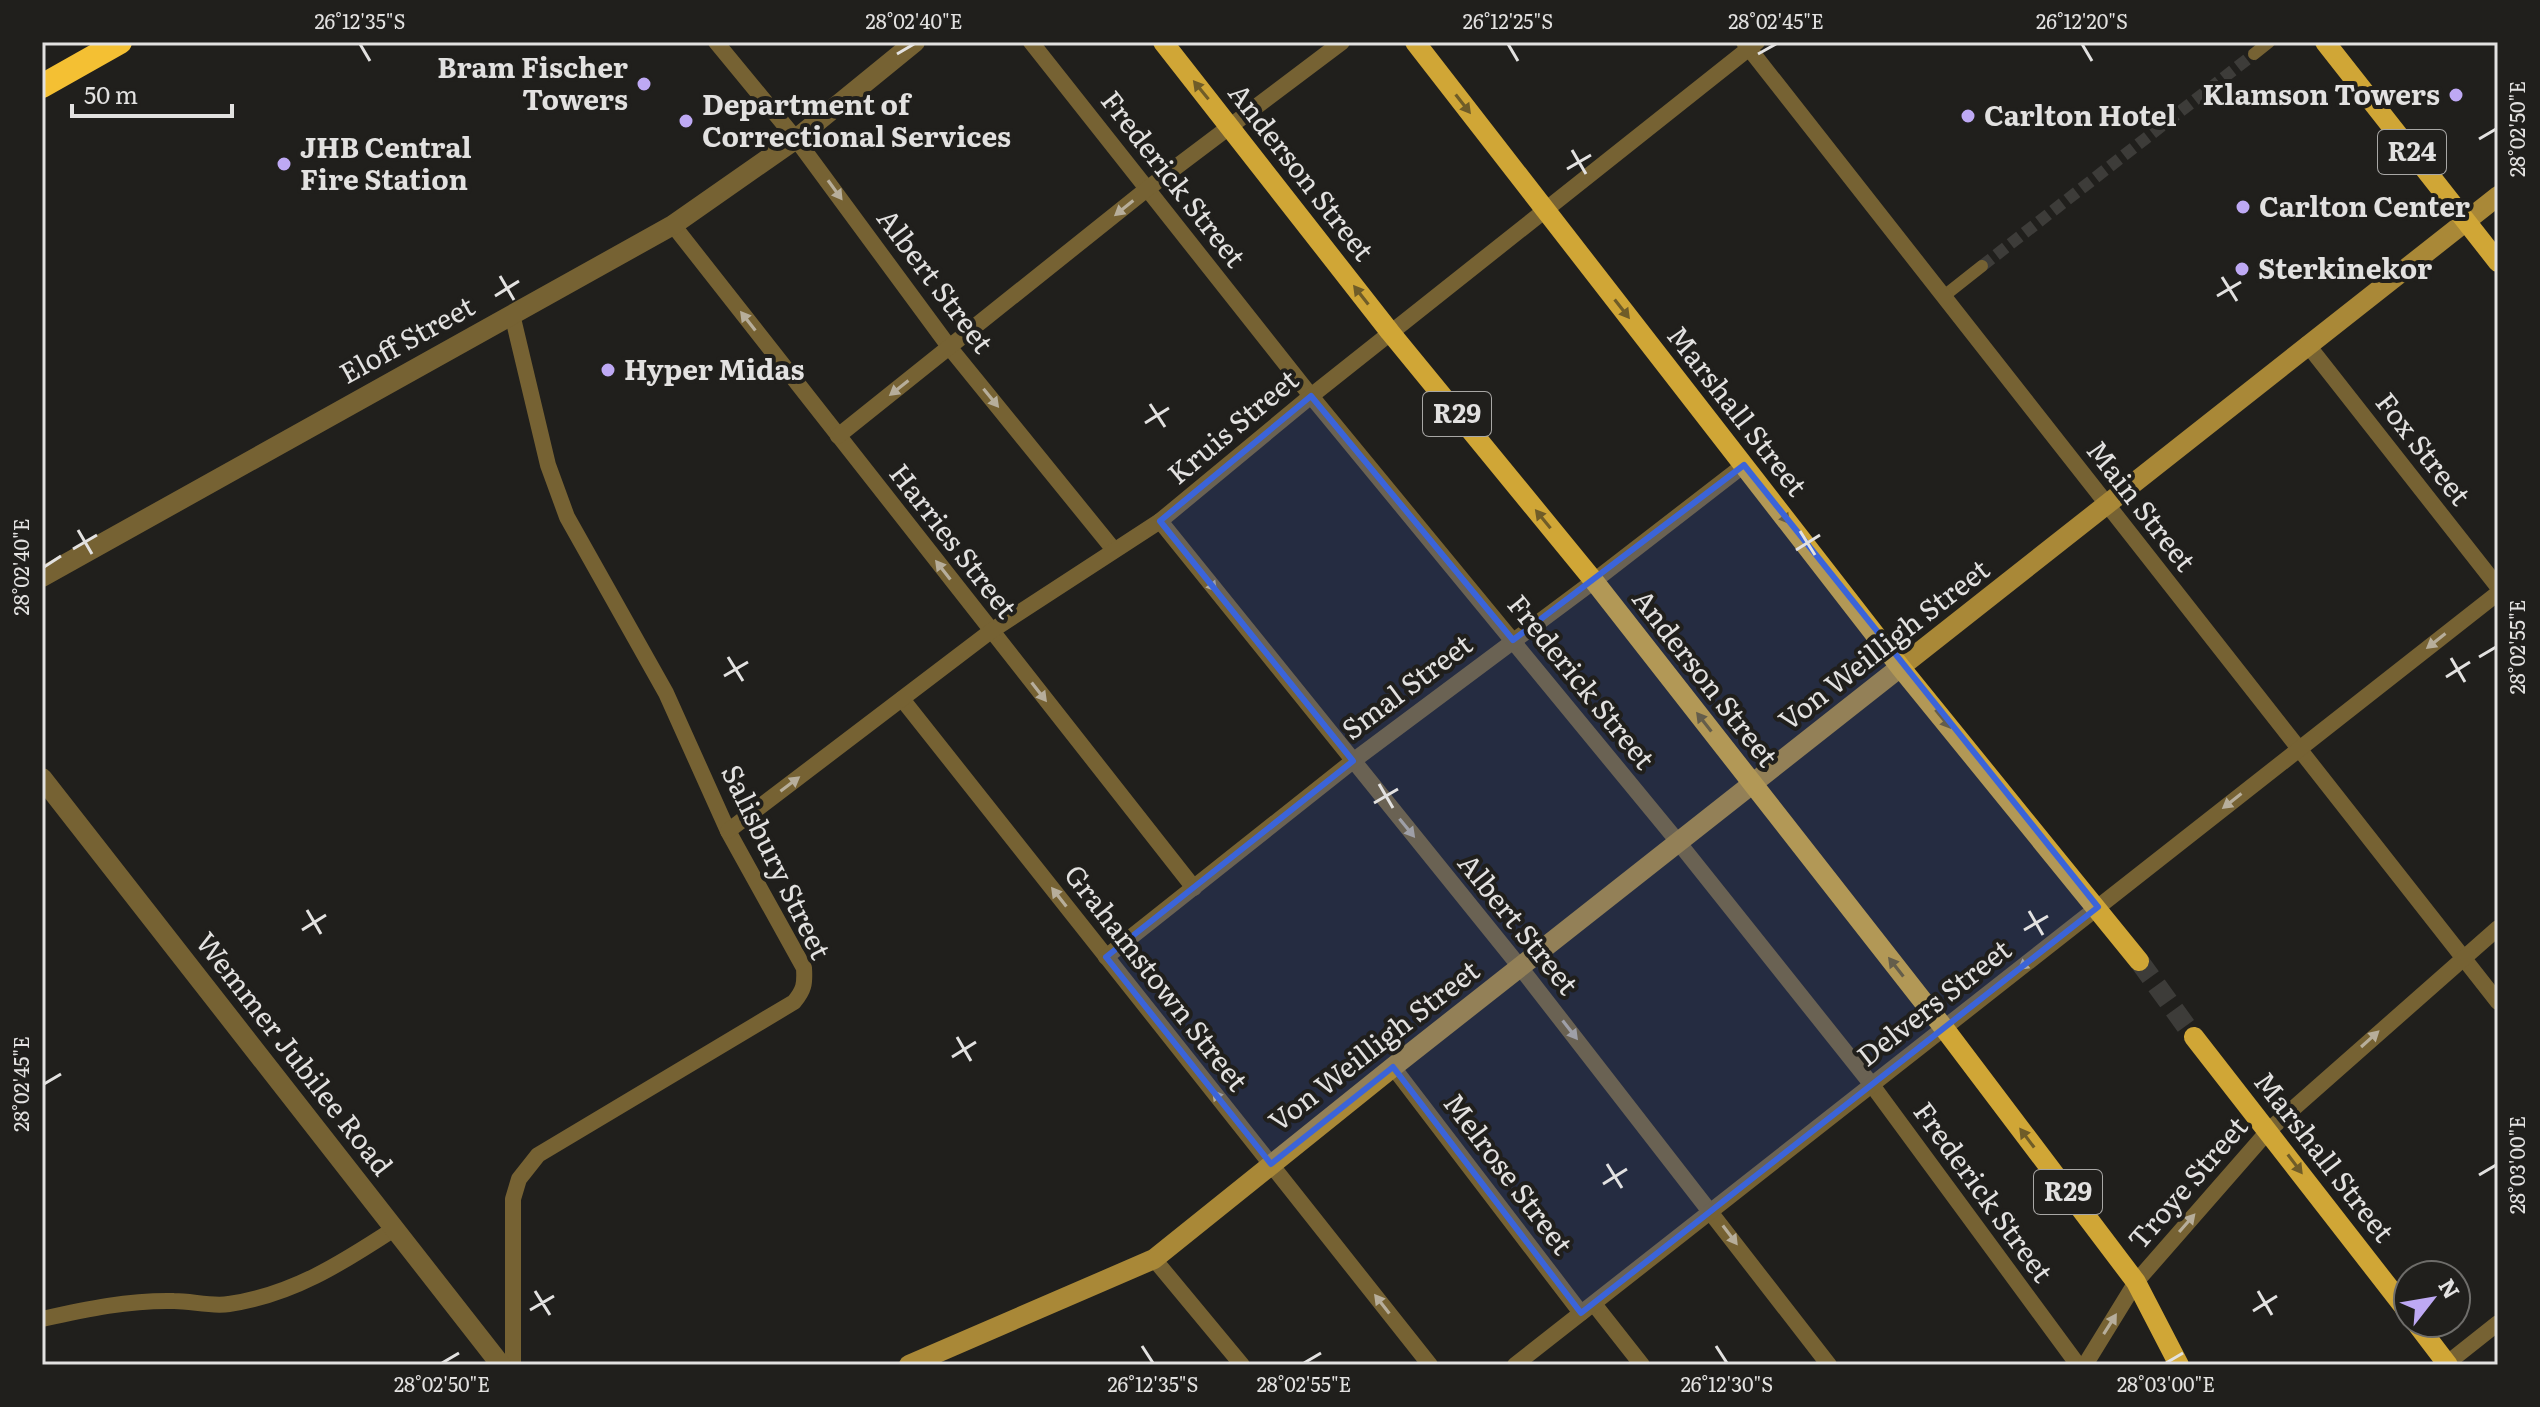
<svg xmlns="http://www.w3.org/2000/svg" width="2540" height="1407" font-family="Literata,serif">
  <style>
    .lines { fill: none; stroke-linecap: round; stroke-linejoin: round }
    .pedestrian-tunnel { stroke: #3d3c39; stroke-width: 12; stroke-dasharray: 12 6; stroke-linecap: butt }
    .primary-tunnel { stroke: #3d3c39; stroke-width: 20; stroke-dasharray: 20 10; stroke-linecap: butt }
    .pedestrian { stroke: #766233; stroke-width: 12 }
    .minor { stroke: #766233; stroke-width: 16 }
    .tertiary { stroke: #766233; stroke-width: 20 }
    .secondary { stroke: #a98837; stroke-width: 20 }
    .primary { stroke: #d0a636; stroke-width: 20 }
    .motorway { stroke: #f4c033; stroke-width: 24 }
    .oneway { fill: #6f5c28 }
    .oneway2 { fill: #b7ae9b }
    .marked { fill: #3b64d9; fill-opacity: 0.2; stroke: #3b64d9; stroke-width: 6; stroke-linejoin: round }
    .ticks { fill: none; stroke: #e2e1e0; stroke-width: 3 }
    .poi-dot { fill: #bea9f4; stroke: #201f1c; stroke-width: 3 }
    .labels { text-anchor: middle; stroke-width: 8; stroke-linejoin: round; paint-order: stroke }
    .shield { fill: #201f1c; stroke: #a8a7a5; stroke-width: 2 }
    .shield-label { font-size: 26px; font-weight: bold; fill: #e2e1e0 }
    .poi-label { font-size: 28px; font-weight: bold; fill: #e2e1e0; stroke: #201f1c; text-anchor: start }
    .street-label { font-size: 28px; fill: #e2e1e0; stroke: #201f1c }
    .neatline { fill: none; stroke: #e2e1e0; stroke-width: 3 }
    .ticks-label { font-size: 20px; text-anchor: middle; fill: #e2e1e0 }
  </style>
  <rect width="100%" height="100%" fill="#201f1c"/>
  <g class="lines">
    <!-- pedestrian-tunnel -->
    <path class="pedestrian-tunnel" d="M 1982,266 L 2254,54"/>
    <!-- primary-tunnel -->
    <path class="primary-tunnel" d="M 2139,961 L 2194,1037"/>
    <!-- pedestrian -->
    <g class="pedestrian">
      <path d="M 2254,54 L 2269,42"/>
      <path d="M 1944,296 L 1982,266"/>
    </g>
    <!-- minor -->
    <g class="minor">
      <path d="M 716,42 L 796,139 L 950,348 L 1114,550"/>
      <path d="M 1031,42 L 1311,396 L 1679,843 L 1872,1085 L 2078,1365"/>
      <path d="M 1744,42 L 2498,1002"/>
      <path d="M 673,225 L 1194,888"/>
      <path d="M 512,314 L 548,465 L 567,517 L 666,693 L 728,831 L 804,968 C 805,984 804,990 794,1002 L 538,1155 L 519,1179 L 513,1199 L 513,1365"/>
      <path d="M 2307,344 L 2498,587"/>
      <path d="M 838,436 L 1147,189 L 1342,42"/>
      <path d="M 1160,521 L 1520,967 L 1829,1365"/>
      <path d="M 902,699 L 1430,1365"/>
      <path d="M 728,831 L 991,631 L 1160,521 L 1311,396 L 1757,42"/>
      <path d="M 1106,957 L 1353,761 L 1594,581 L 1744,465"/>
      <path d="M 1393,1067 L 1581,1313"/>
      <path d="M 1154,1259 L 1242,1365"/>
      <path d="M 1594,1304 L 1642,1365"/>
      <path d="M 42,1319 C 87,1309 129,1300 174,1301 C 192,1301 212,1307 229,1304 C 292,1295 342,1263 394,1229"/>
      <path d="M 1515,1365 L 2498,593"/>
      <path d="M 2085,1365 L 2136,1282 L 2269,1130 L 2498,928"/>
      <path d="M 2445,1365 L 2498,1323"/>
    </g>
    <!-- tertiary -->
    <g class="tertiary">
      <path d="M 42,577 L 673,225 L 796,139 L 915,42"/>
      <path d="M 42,778 L 501,1365"/>
    </g>
    <!-- secondary -->
    <path class="secondary" d="M 909,1365 L 1154,1259 L 1393,1067 L 2498,196"/>
    <!-- primary -->
    <g class="primary">
      <path d="M 1163,42 L 1390,332 L 1594,581 L 1944,1028 L 2136,1282 L 2179,1365"/>
      <path d="M 1415,42 L 1901,668 L 2139,961"/>
      <path d="M 2325,42 L 2498,262"/>
      <path d="M 2194,1037 L 2408,1312"/>
      <path d="M 2416,1323 L 2448,1365"/>
    </g>
    <!-- motorway -->
    <path class="motorway" d="M 42,86 L 120,42"/>
  </g>
  <!-- one-way arrows -->
  <defs><path id="oneway-solid" d="M-6-.8H1V-3.2L6.5 0L1 3.2V.8H-6Z" transform="scale(2)"/></defs>
  <g class="oneway">
    <use href="#oneway-solid" transform="translate(1201 90) rotate(-129)"/>
    <use href="#oneway-solid" transform="translate(1463 104) rotate(52)"/>
    <use href="#oneway-solid" transform="translate(1361 295) rotate(-128)"/>
    <use href="#oneway-solid" transform="translate(1622 309) rotate(52)"/>
    <use href="#oneway-solid" transform="translate(1782 514) rotate(52)"/>
    <use href="#oneway-solid" transform="translate(1543 519) rotate(-129)"/>
    <use href="#oneway-solid" transform="translate(1943 719) rotate(51)"/>
    <use href="#oneway-solid" transform="translate(1704 722) rotate(-128)"/>
    <use href="#oneway-solid" transform="translate(1896 967) rotate(-128)"/>
    <use href="#oneway-solid" transform="translate(2027 1138) rotate(-127)"/>
    <use href="#oneway-solid" transform="translate(2295 1164) rotate(53)"/>
  </g>
  <g class="oneway2">
    <use href="#oneway-solid" transform="translate(835 190) rotate(54)"/>
    <use href="#oneway-solid" transform="translate(1124 208) rotate(141)"/>
    <use href="#oneway-solid" transform="translate(748 321) rotate(-128)"/>
    <use href="#oneway-solid" transform="translate(899 388) rotate(142)"/>
    <use href="#oneway-solid" transform="translate(991 398) rotate(51)"/>
    <use href="#oneway-solid" transform="translate(943 570) rotate(-128)"/>
    <use href="#oneway-solid" transform="translate(1209 582) rotate(51)"/>
    <use href="#oneway-solid" transform="translate(2436 641) rotate(142)"/>
    <use href="#oneway-solid" transform="translate(1039 692) rotate(52)"/>
    <use href="#oneway-solid" transform="translate(790 784) rotate(-37)"/>
    <use href="#oneway-solid" transform="translate(2232 801) rotate(142)"/>
    <use href="#oneway-solid" transform="translate(1407 828) rotate(51)"/>
    <use href="#oneway-solid" transform="translate(1059 897) rotate(-128)"/>
    <use href="#oneway-solid" transform="translate(2028 962) rotate(142)"/>
    <use href="#oneway-solid" transform="translate(1570 1030) rotate(52)"/>
    <use href="#oneway-solid" transform="translate(2370 1039) rotate(-42)"/>
    <use href="#oneway-solid" transform="translate(1220 1100) rotate(-128)"/>
    <use href="#oneway-solid" transform="translate(2187 1223) rotate(-49)"/>
    <use href="#oneway-solid" transform="translate(1730 1235) rotate(53)"/>
    <use href="#oneway-solid" transform="translate(1382 1304) rotate(-128)"/>
    <use href="#oneway-solid" transform="translate(2110 1324) rotate(-58)"/>
  </g>
  <!-- marked area -->
  <path class="marked" d="M 1311,396 L 1513,640 L 1744,465 L 2098,907 L 1581,1313 L 1393,1067 L 1271,1164 L 1106,957 L 1353,761 L 1160,521 Z"/>
  <!-- ticks -->
  <path class="ticks" d="M 360,44 L 370,61M 1508,44 L 1518,61M 2082,44 L 2092,61M 897,54 L 914,44M 1758,54 L 1776,44M 2479,139 L 2496,129M 1572,150 L 1586,174M 1567,169 L 1591,155M 500,276 L 514,300M 2222,277 L 2237,301M 495,296 L 519,281M 2217,296 L 2241,282M 1150,404 L 1165,427M 1145,423 L 1169,408M 78,530 L 92,554M 1800,531 L 1815,555M 73,549 L 97,535M 1796,550 L 1820,535M 44,567 L 61,556M 728,657 L 743,681M 2479,657 L 2496,647M 2451,658 L 2465,682M 724,676 L 748,662M 2446,677 L 2470,662M 1379,784 L 1393,808M 1374,803 L 1398,789M 307,910 L 321,934M 2029,911 L 2043,935M 302,930 L 326,915M 2024,930 L 2048,916M 957,1037 L 971,1061M 952,1057 L 976,1042M 44,1084 L 61,1074M 1607,1164 L 1622,1188M 2479,1175 L 2496,1165M 1603,1184 L 1627,1169M 535,1291 L 550,1315M 2258,1291 L 2272,1315M 530,1310 L 554,1296M 2253,1311 L 2277,1296M 1142,1346 L 1153,1363M 1716,1346 L 1727,1363M 442,1363 L 459,1353M 1304,1363 L 1321,1353M 2166,1363 L 2183,1353"/>
  <!-- markers -->
  <g class="poi-dot">
    <circle cx="644" cy="84" r="8"/>
    <circle cx="2456" cy="95" r="8"/>
    <circle cx="1968" cy="116" r="8"/>
    <circle cx="686" cy="121" r="8"/>
    <circle cx="284" cy="164" r="8"/>
    <circle cx="2243" cy="207" r="8"/>
    <circle cx="2242" cy="269" r="8"/>
    <circle cx="608" cy="370" r="8"/>
  </g>
  <g class="labels">
    <!-- shield labels -->
    <g class="shield">
      <rect x="2378" y="130" width="68" height="44" rx="6"/>
      <rect x="1423" y="392" width="68" height="44" rx="6"/>
      <rect x="2034" y="1170" width="68" height="44" rx="6"/>
    </g>
    <g class="shield-label">
      <text x="2412" y="161">R24</text>
      <text x="1457" y="423">R29</text>
      <text x="2068" y="1201">R29</text>
    </g>
    <!-- poi labels -->
    <g class="poi-label">
      <text x="628" y="78" text-anchor="end">Bram Fischer<tspan x="628" dy="32">Towers</tspan></text>
      <text x="2440" y="105" text-anchor="end">Klamson Towers</text>
      <text x="702" y="115">Department of<tspan x="702" dy="32">Correctional Services</tspan></text>
      <text x="1984" y="126">Carlton Hotel</text>
      <text x="300" y="158">JHB Central<tspan x="300" dy="32">Fire Station</tspan></text>
      <text x="2259" y="217">Carlton Center</text>
      <text x="2258" y="279">Sterkinekor</text>
      <text x="624" y="380">Hyper Midas</text>
    </g>
    <!-- street labels -->
    <g class="street-label">
      <text transform="translate(1301 172) rotate(52)" y="10">Anderson Street</text>
      <text transform="translate(1173 179) rotate(52)" y="10">Frederick Street</text>
      <text transform="translate(935 281) rotate(53)" y="10">Albert Street</text>
      <text transform="translate(407 340) rotate(-29)" y="10">Eloff Street</text>
      <text transform="translate(1737 411) rotate(52)" y="10">Marshall Street</text>
      <text transform="translate(1233 427) rotate(-40)" y="10">Kruis Street</text>
      <text transform="translate(2423 449) rotate(52)" y="10">Fox Street</text>
      <text transform="translate(2141 506) rotate(52)" y="10">Main Street</text>
      <text transform="translate(953 541) rotate(52)" y="10">Harries Street</text>
      <text transform="translate(1884 645) rotate(-38)" y="10">Von Weilligh Street</text>
      <text transform="translate(1705 678) rotate(52)" y="10">Anderson Street</text>
      <text transform="translate(1581 682) rotate(51)" y="10">Frederick Street</text>
      <text transform="translate(1407 687) rotate(-37)" y="10">Smal Street</text>
      <text transform="translate(776 862) rotate(64)" y="10">Salisbury Street</text>
      <text transform="translate(1518 924) rotate(51)" y="10">Albert Street</text>
      <text transform="translate(1156 978) rotate(52)" y="10">Grahamstown Street</text>
      <text transform="translate(1934 1003) rotate(-38)" y="10">Delvers Street</text>
      <text transform="translate(1374 1046) rotate(-38)" y="10">Von Weilligh Street</text>
      <text transform="translate(294 1054) rotate(52)" y="10">Wemmer Jubilee Road</text>
      <text transform="translate(2324 1157) rotate(52)" y="10">Marshall Street</text>
      <text transform="translate(1508 1174) rotate(53)" y="10">Melrose Street</text>
      <text transform="translate(2188 1183) rotate(-49)" y="10">Troye Street</text>
      <text transform="translate(1983 1192) rotate(54)" y="10">Frederick Street</text>
    </g>
  </g>
  <!-- border -->
  <rect width="2540" height="1407" fill="none" stroke="#201f1c" stroke-width="88"/>
  <!-- north arrow -->
  <g transform="translate(2432 1299) rotate(59)"><circle r="38" fill="#201f1c" stroke="#6e6d6a" stroke-width="2"/>
  <path d="M0-6L14 30L0 20L-14 30Z" fill="#bea9f4"/>
  <text y="-12" font-size="22" font-weight="bold" text-anchor="middle" fill="#e2e1e0">N</text>
  </g>
  <!-- scale -->
  <path d="M72 104v12h160v-12" fill="none" stroke="#e2e1e0" stroke-width="4"/>
  <text x="84" y="104" font-size="24" fill="#e2e1e0" stroke="#201f1c" stroke-width="6" paint-order="stroke">50 m</text>
  <rect x="44" y="44" width="2452" height="1319" class="neatline"/>
  <g class="ticks-label">
    <text x="360" y="29">26°12'35"S</text>
    <text x="914" y="29">28°02'40"E</text>
    <text x="1508" y="29">26°12'25"S</text>
    <text x="1776" y="29">28°02'45"E</text>
    <text x="2082" y="29">26°12'20"S</text>
    <text transform="translate(2518 129) rotate(-90)" y="7">28°02'50"E</text>
    <text transform="translate(22 567) rotate(-90)" y="7">28°02'40"E</text>
    <text transform="translate(2518 647) rotate(-90)" y="7">28°02'55"E</text>
    <text transform="translate(22 1084) rotate(-90)" y="7">28°02'45"E</text>
    <text transform="translate(2518 1165) rotate(-90)" y="7">28°03'00"E</text>
    <text x="442" y="1392">28°02'50"E</text>
    <text x="1153" y="1392">26°12'35"S</text>
    <text x="1304" y="1392">28°02'55"E</text>
    <text x="1727" y="1392">26°12'30"S</text>
    <text x="2166" y="1392">28°03'00"E</text>
  </g>
</svg>
